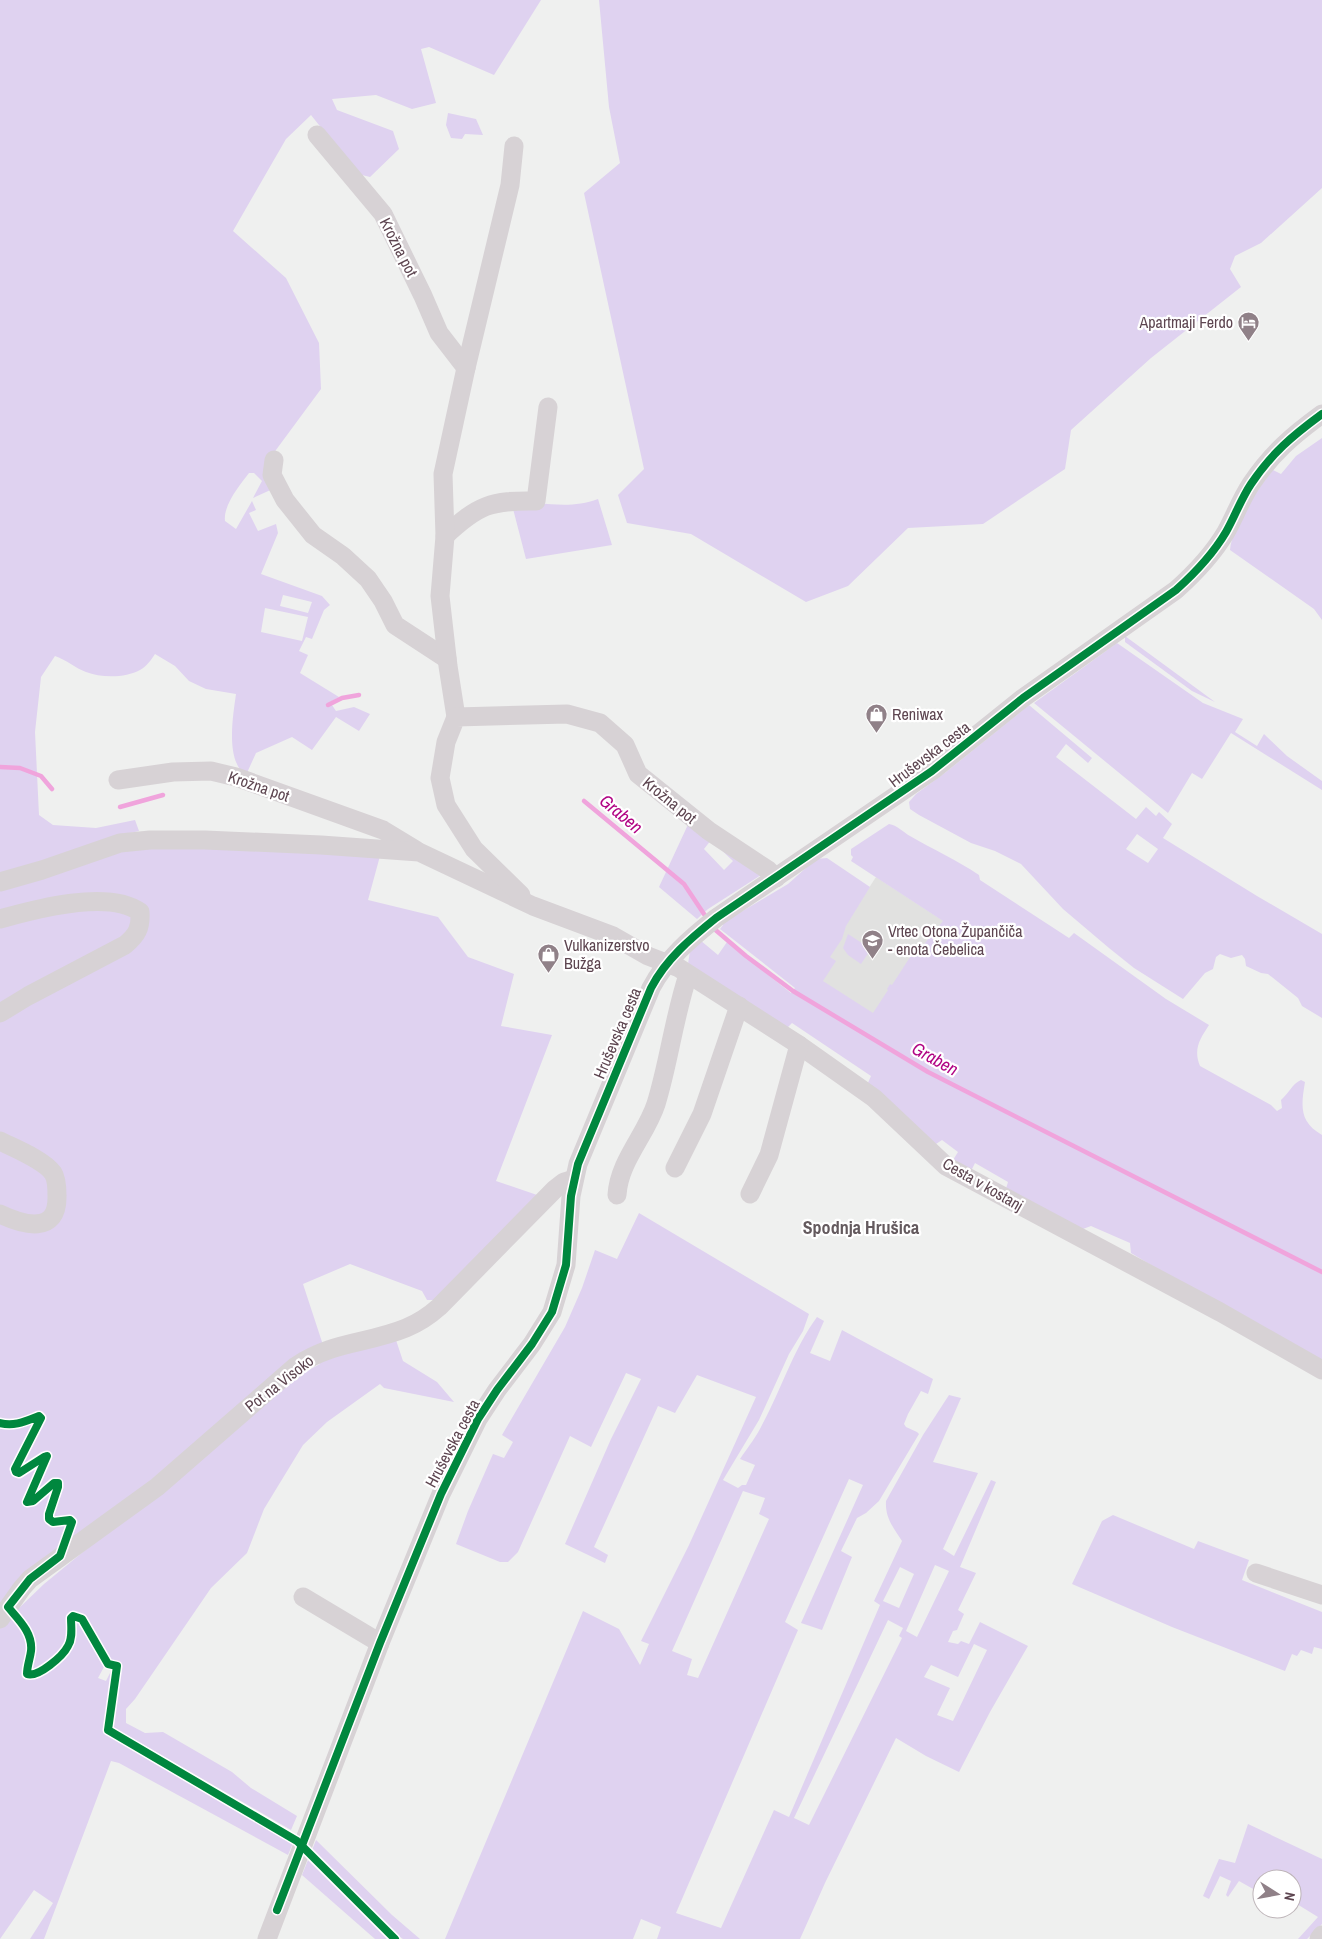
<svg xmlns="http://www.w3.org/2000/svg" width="1322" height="1939" font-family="'Archivo Narrow',sans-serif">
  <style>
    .education { fill: #e1e1e0 }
    .green { fill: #dfd2f0; fill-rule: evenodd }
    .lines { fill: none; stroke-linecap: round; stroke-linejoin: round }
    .stream { stroke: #f0a4dc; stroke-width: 4.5 }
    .minor { stroke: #d7d2d5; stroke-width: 19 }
    .cycleway-casing { stroke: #fff; stroke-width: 11 }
    .cycleway { stroke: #00873e; stroke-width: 8 }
    .labels { text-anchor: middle; stroke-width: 4.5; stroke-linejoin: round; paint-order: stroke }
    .street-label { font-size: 16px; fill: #5d4550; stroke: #fff }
    .poi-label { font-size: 16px; fill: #5d4550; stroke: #fff; text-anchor: start }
    .water-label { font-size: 18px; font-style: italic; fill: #b10484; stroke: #fff }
    .neighbourhood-label { font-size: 18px; font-weight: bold; fill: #645a5e; stroke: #fff }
  </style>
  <rect width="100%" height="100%" fill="#eff0ef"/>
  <!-- education -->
  <path class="education" d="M 876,877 L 945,922 L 872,1034 L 802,991 Z"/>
  <!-- green -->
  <g class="green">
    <path d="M 0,0 L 541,0 L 494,75 L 429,47 L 421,49 L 436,103 L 412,109 L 376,95 L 332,99 L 337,110 L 393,131 L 399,149 L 370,177 L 358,174 L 311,115 L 286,139 L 233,231 L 286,278 L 319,343 L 321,389 L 273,454 L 277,487 L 253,498 L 262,481 L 254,473 L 249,473 C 240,485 223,505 225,521 L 236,529 L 252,501 L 256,510 L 249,513 L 258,531 L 276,524 L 278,533 L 261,574 L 322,596 L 330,605 L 324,610 L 312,639 L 306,637 L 299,651 L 308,655 L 300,673 L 339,697 L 330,702 L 336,711 L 354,707 L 370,714 L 359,731 L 336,717 L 312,750 L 292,737 L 256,753 L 246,775 C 225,761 233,716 236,694 L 206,689 L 189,681 L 175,666 L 155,654 C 151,660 147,666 140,670 C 126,678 101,678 86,672 C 75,668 67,660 55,656 L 41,677 L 35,732 L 39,815 L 53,825 L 96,828 L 135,820 L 139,831 L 117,836 L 0,878 ZM 283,595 L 312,602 L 308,613 L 280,606 ZM 265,608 L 308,617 L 302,641 L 261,632 Z"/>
    <path d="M 599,0 L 1322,0 L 1322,188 L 1261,243 L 1235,256 L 1230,269 L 1241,287 L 1151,358 L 1071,430 L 1065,469 L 983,524 L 908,528 L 848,586 L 806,602 L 691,534 L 627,523 L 618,495 L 644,469 L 584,193 L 620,163 L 609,107 Z"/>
    <path d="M 448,113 L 476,119 L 483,135 L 465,134 L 462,139 L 451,138 L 446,125 Z"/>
    <path d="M 1322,438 L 1322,620 L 1314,609 L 1230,550 C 1232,526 1258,488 1273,470 L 1281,474 L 1296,456 Z"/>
    <path d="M 598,499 L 612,545 L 526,559 L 511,501 C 542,502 569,510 598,499 Z"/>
    <path d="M 1125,636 L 1215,702 L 1192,691 L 1125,642 Z"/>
    <path d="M 1117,643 L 1203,703 L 1243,719 L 1235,732 L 1257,746 L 1264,734 L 1287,756 L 1322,781 L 1322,790 L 1231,733 L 1202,779 L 1192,773 L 1168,813 L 1034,703 Z"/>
    <path d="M 1029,705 L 1092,758 L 1088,763 L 1066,744 L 1056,757 L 1136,819 L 1146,807 L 1156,816 L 1159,812 L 1172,824 L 1163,838 L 1257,896 L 1322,934 L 1322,1018 L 1302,1006 L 1298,998 L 1268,974 L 1261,973 L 1246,966 L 1245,959 L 1242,955 L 1231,958 L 1220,954 L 1216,957 L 1213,969 L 1205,973 L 1183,999 L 1134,968 L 1109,948 L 1063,909 L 1021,864 L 995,851 L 971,843 L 919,815 L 910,809 L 909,802 L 916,794 L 946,772 ZM 1137,834 L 1158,849 L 1148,863 L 1126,849 Z"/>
    <path d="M 692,816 L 761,875 L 708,909 L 697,919 L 659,887 ZM 711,840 L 733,861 L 724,870 L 704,849 Z"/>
    <path d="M 889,824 C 897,825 903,832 910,836 C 932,849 957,860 979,875 L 980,880 L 1069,938 L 1074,933 L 1166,999 L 1209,1025 C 1200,1039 1193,1049 1200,1066 L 1271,1105 L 1277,1111 L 1282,1108 L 1281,1100 C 1289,1093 1292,1084 1301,1080 L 1305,1082 C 1301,1106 1299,1122 1322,1135 L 1322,1363 L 1231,1313 L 1131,1253 L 1130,1243 L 1091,1226 L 1083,1229 L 1005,1192 L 1008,1182 L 975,1163 L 970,1173 L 953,1160 L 958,1152 L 942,1140 L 936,1144 L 867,1085 L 871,1076 L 792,1023 L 787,1028 L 688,964 L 690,951 L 700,940 L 718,955 L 727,942 L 791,993 L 795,988 L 720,929 L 723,925 L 721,924 L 788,884 L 816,859 L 827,858 L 870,887 L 846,926 L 842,939 L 830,957 L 836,961 L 823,981 L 873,1013 L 888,990 L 887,989 L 890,984 L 892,985 L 914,951 L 917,953 L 943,921 L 851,861 L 853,857 L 851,855 L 851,849 Z"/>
    <path d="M 134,842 L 380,856 L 368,900 L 438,917 L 468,957 L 514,974 L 501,1026 L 552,1035 L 496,1181 L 540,1196 L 440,1300 L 427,1300 L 422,1291 L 350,1264 L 303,1284 L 323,1345 L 260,1387 L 0,1609 L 0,885 Z"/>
    <path d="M 848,934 L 871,949 L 861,964 L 848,955 L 843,948 Z"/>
    <path d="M 639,1213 L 809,1314 L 803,1331 L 789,1354 L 759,1420 L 723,1480 L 738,1488 L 742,1485 L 746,1485 L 755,1465 L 740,1459 C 748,1447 757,1436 763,1423 C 782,1388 793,1350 817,1317 L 824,1321 L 810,1353 L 830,1361 L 842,1330 L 933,1379 L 928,1394 L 921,1391 L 908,1414 L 904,1424 L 906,1427 L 917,1432 L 919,1434 L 879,1501 L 866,1513 L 857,1518 L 841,1551 L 852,1557 L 822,1630 L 801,1623 L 863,1485 L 849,1479 L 785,1622 L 798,1630 L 676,1913 L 721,1928 L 774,1810 L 789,1817 L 880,1605 L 874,1601 L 902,1541 C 893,1527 885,1518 886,1501 L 923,1435 L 949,1395 L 961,1398 L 933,1462 L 978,1473 L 943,1549 L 954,1556 L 991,1480 L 996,1482 L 960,1567 L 976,1573 L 958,1610 L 964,1614 L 957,1630 L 953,1631 L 948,1642 L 958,1644 L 961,1641 L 969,1644 L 980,1622 L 1028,1646 L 990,1712 L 959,1772 L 926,1756 L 896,1738 L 825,1883 L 800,1939 L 657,1939 L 661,1927 L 641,1919 L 633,1939 L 445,1939 L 583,1611 L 619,1629 L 640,1665 L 649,1644 L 641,1641 L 689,1545 L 756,1397 L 697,1375 L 675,1413 L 658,1406 L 594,1547 L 608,1555 L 605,1563 L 565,1544 L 611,1439 L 641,1379 L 626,1373 L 591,1447 L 570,1436 L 518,1552 L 508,1562 L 500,1562 L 456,1544 L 468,1511 L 493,1454 L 504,1458 L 513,1442 L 502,1435 L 565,1327 L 582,1288 L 595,1250 L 617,1259 ZM 743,1491 L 765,1498 L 759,1514 L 769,1519 L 698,1678 L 687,1675 L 692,1659 L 672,1651 ZM 935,1565 L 949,1571 L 917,1637 L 906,1631 ZM 900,1567 L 914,1574 L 899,1608 L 883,1601 ZM 888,1620 L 903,1628 L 899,1636 L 902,1638 L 809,1825 L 794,1818 ZM 974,1644 L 987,1650 L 953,1721 L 937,1715 L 950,1688 L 924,1677 L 931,1665 L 958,1677 Z"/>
    <path d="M 395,1337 L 403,1361 L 437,1382 L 454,1402 L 384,1388 L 380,1384 L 327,1422 L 303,1445 L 264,1509 L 247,1553 L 211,1588 L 135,1699 L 126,1709 L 126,1723 L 145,1733 L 163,1732 L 232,1772 L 251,1788 L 297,1816 L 291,1830 L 111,1726 L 121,1662 L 108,1659 L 83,1617 L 72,1613 L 68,1616 C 68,1651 60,1653 33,1673 L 30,1673 C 36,1638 34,1640 17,1610 L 44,1584 L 240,1423 L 303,1373 L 320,1364 L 319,1356 Z"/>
    <path d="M 1113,1515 L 1194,1549 L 1198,1541 L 1249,1560 L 1242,1580 L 1322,1612 L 1322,1649 L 1314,1647 L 1312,1654 L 1301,1650 L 1297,1656 L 1292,1654 L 1285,1671 L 1172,1627 L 1072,1584 L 1102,1521 Z"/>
    <path d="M 10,1617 C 41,1637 23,1652 23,1677 C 36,1686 69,1655 72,1642 C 74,1635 73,1625 73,1618 L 77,1619 L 92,1641 L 105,1665 L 98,1678 L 106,1681 L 112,1669 L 114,1669 L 104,1733 L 293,1843 L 288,1855 L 119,1763 L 111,1761 L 44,1939 L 30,1939 L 53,1903 L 34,1890 L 0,1939 L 0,1627 Z"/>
    <path d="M 1248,1824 L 1322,1859 L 1322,1924 L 1307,1939 L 1298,1939 L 1318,1917 L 1292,1901 L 1292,1879 L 1262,1879 L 1262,1894 L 1239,1881 L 1228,1897 L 1226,1895 L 1231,1881 L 1220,1876 L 1209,1899 L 1203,1896 L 1219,1859 L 1235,1863 Z"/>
    <path d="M 316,1840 L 392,1915 L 420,1939 L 403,1939 L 393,1932 L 312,1850 Z"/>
    <path d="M 308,1860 L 387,1939 L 375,1939 L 302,1875 Z"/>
  </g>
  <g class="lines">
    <!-- stream -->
    <g class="stream">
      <path d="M 328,705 L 342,698 L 359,695"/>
      <path d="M 0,767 L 20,768 L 41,776 L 52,789"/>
      <path d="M 584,801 L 684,884 L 708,920"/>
      <path d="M 120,807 L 163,795"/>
      <path d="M 712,927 L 746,956 L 793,991 L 928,1072 L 1322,1272"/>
    </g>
    <!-- minor -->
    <g class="minor">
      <path d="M 317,135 L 383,214 L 423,296 L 439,333 L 466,368"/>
      <path d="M 274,460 L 272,475 L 285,500 L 313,535 L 343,556 L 368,579 L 383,601 L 395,625 L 447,659"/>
      <path d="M 445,536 C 478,505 491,500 536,501 L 548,407"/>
      <path d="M 456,717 L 448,666 L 440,596 L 445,536 L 443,474 L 466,368 L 510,185 L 514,146"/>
      <path d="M 118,780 L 173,772 L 211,771 L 236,777 L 383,830 L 416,850"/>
      <path d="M 0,882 L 42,870 L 120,843 L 150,840 L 205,840 L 321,845 L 419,852 L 533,906 L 613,936 L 648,956 L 679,968 L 799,1045 L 874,1098 L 946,1166 L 1220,1312 L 1322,1370"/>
      <path d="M 521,895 L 474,849 L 446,805 L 440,778 L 446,742 L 456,717 L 567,714 L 600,723 L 625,745 L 638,774 L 709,831 L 768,870 L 776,878"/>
      <path d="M 0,919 C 35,909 109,889 140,912 C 141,928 137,935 125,945 L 28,996 L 0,1013"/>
      <path d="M 0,1141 C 14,1148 44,1160 53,1173 C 57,1179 57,1190 57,1196 C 58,1235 23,1225 0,1214"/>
      <path d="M 675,1168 L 702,1114 L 739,1006"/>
      <path d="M 750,1194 L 769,1155 L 799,1045"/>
      <path d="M 617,1195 C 619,1161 646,1135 656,1104 C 669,1062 674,1017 688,975"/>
      <path d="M 1256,1573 L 1322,1595"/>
      <path d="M 303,1597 L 380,1643"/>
      <path d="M 0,1619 L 22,1588 L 30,1579 L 157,1487 L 296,1366 C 333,1341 367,1344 406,1328 C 418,1323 429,1316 439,1307 L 555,1189 L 564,1182 L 574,1179"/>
      <path d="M 267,1939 L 380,1643 L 441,1494 L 478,1419 L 497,1390 L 532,1344 L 552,1312 L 566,1265 L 571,1196 L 578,1164 L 651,988 C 666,959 691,938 716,918 L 932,771 L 1023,698 L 1176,590 C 1195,573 1213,554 1226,532 C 1235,516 1241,499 1251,484 C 1272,453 1292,436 1322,414"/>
      <path d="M 1319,1939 L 1322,1935"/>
    </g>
    <defs>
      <g id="cycleway">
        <path d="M 0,1423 C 14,1427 26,1421 39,1416 L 41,1418 L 15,1469 L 16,1472 L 19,1473 L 44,1457 L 47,1456 L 27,1502 L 33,1501 L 54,1483 L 58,1483 L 58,1487 L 49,1514 L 49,1519 L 53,1522 L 70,1520 L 72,1522 L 60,1556 L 30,1579 L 8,1607 C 19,1620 33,1633 31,1651 C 30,1659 27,1666 27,1674 C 38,1678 63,1656 68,1646 C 73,1638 71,1627 71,1618 L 73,1616 L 82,1619 L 108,1664 L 117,1666 L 108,1730 L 297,1841 L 395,1939"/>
        <path d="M 277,1910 L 380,1643 L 441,1494 L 478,1419 L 497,1390 L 532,1344 L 552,1312 L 566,1265 L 571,1196 L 578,1164 L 651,988 C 666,959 691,938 716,918 L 932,771 L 1023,698 L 1176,590 C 1195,573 1213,554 1226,532 C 1235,516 1241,499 1251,484 C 1272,453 1292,436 1322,414"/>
      </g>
    </defs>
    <!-- cycleway casing -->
    <use href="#cycleway" class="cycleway-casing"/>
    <!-- cycleway -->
    <use href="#cycleway" class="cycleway"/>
  </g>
  <!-- icons -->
  <defs>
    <symbol id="hotel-pin" viewBox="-11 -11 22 30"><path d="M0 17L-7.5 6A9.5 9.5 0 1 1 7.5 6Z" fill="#908188" stroke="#fff"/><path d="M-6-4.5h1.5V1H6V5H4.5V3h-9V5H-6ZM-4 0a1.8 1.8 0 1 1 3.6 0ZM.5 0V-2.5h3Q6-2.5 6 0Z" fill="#fff"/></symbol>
    <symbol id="shop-pin" viewBox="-11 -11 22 30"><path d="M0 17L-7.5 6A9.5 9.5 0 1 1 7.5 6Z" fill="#908188" stroke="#fff"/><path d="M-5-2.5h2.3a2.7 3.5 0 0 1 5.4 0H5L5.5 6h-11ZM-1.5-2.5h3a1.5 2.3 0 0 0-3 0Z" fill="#fff"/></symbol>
    <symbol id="school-pin" viewBox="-11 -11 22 30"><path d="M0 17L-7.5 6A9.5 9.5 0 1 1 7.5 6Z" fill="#908188" stroke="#fff"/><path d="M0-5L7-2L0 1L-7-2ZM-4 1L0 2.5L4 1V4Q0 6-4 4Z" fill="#fff"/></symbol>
  </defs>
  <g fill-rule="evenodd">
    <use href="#hotel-pin" x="1236" y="310" width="25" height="34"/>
    <use href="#shop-pin" x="864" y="702" width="25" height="34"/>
    <use href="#school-pin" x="860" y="928" width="25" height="34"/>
    <use href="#shop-pin" x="536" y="942" width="25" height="34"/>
  </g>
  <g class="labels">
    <!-- street labels -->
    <g class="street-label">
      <text transform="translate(399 247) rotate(63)" y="6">Krožna pot</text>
      <text transform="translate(929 754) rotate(-37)" y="6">Hruševska cesta</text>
      <text transform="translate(259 786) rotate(19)" y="6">Krožna pot</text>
      <text transform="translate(670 800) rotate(39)" y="6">Krožna pot</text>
      <text transform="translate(617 1033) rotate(-67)" y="6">Hruševska cesta</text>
      <text transform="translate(983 1184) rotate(30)" y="6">Cesta v kostanj</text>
      <text transform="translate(279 1383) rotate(-38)" y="6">Pot na Visoko</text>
      <text transform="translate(452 1443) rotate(-62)" y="6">Hruševska cesta</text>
    </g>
    <!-- poi labels -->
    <g class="poi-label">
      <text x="1233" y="328" text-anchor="end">Apartmaji Ferdo</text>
      <text x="892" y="720">Reniwax</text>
      <text x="888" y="937">Vrtec Otona Župančiča<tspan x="888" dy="18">- enota Čebelica</tspan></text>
      <text x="564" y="951">Vulkanizerstvo<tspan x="564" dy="18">Bužga</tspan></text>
    </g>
    <!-- water labels -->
    <g class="water-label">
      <text transform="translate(621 814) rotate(40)" y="6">Graben</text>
      <text transform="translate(935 1059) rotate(29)" y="6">Graben</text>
    </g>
    <!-- neighbourhood labels -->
    <g class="neighbourhood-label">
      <text x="861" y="1234">Spodnja Hrušica</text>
    </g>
  </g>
  <!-- north arrow -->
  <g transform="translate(1277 1894) rotate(101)"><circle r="24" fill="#ffffff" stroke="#beb5b9"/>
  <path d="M0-4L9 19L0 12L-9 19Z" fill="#908188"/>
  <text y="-8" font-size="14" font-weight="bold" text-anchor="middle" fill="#5d4550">N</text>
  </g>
</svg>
